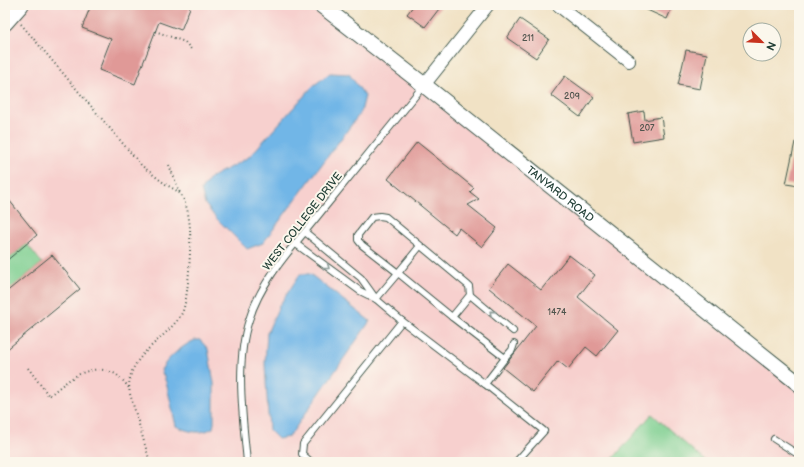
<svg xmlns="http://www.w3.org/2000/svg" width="804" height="467" font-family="'Balsamiq Sans',sans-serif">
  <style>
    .built { fill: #f7d0ce }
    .green { fill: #7cce8f; stroke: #4e8662 }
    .water { fill: #71b6e7; stroke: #487a8e }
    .building { fill: #e09997 }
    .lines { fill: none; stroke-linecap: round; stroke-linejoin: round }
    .service-casing { stroke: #3e564a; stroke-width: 8 }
    .minor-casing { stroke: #3e564a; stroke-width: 14 }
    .tertiary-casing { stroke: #3e564a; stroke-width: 17 }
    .path { stroke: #3e564a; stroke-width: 2; stroke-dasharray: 1 3; stroke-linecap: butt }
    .service { stroke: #fff; stroke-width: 6 }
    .minor { stroke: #fff; stroke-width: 12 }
    .tertiary { stroke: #fff; stroke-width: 15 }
    .oneway { stroke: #8f9e9a }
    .labels { text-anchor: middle; stroke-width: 4; stroke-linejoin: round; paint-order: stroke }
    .number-label { font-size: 9px; fill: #4f544d }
    .street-label { font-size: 11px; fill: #1f3d34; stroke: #fbf7ec }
  </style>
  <rect width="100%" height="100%" fill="#fbf7ec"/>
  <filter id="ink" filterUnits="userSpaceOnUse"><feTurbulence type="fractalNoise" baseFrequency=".025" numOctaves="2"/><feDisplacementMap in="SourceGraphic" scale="8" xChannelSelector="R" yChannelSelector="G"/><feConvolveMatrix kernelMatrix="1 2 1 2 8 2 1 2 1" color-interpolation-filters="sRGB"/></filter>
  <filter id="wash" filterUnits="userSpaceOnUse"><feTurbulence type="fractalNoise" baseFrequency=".012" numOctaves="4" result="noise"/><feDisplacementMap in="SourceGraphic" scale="16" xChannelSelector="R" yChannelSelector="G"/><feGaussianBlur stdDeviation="0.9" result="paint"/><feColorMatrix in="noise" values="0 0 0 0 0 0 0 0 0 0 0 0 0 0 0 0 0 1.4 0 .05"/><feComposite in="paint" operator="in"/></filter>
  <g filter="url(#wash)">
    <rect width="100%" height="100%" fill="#f1e2c5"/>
    <!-- built -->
    <path class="built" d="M 21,5 L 321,5 L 799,389 L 799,462 L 5,462 L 5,23 Z"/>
    <!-- green -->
    <g class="green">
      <path d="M 27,244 L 42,263 L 5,293 L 5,262 Z"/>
      <path d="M 652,414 L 706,462 L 610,462 Z"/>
    </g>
    <!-- water -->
    <g class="water">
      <path d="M 330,73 L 349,74 L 365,96 L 361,112 L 263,243 L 247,249 L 215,217 L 205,204 L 201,190 L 210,178 L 249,157 L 313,86 Z"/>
      <path d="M 300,274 L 310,274 L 370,321 L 289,437 L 278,439 L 269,430 L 265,364 L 267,333 L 279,306 Z"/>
      <path d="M 195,340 L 200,340 L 208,349 L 214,383 L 214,423 L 213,428 C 201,435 188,432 176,426 L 166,382 L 161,370 C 168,357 182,346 195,340 Z"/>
    </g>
    <g id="blocks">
      <!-- building -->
      <g class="building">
        <path d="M 91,5 L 191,5 L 181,30 L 159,22 L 135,84 L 99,70 L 111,39 L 82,28 Z"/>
        <path d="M 414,5 L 442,5 L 425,27 L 407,14 Z"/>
        <path d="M 636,5 L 673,5 L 667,19 Z"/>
        <path d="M 520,19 L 549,39 L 536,58 L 507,38 Z"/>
        <path d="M 686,50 L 707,54 L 700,89 L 678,85 Z"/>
        <path d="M 565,76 L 594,97 L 580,117 L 551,95 Z"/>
        <path d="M 644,111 L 645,120 L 661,117 L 664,137 L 633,142 L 628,114 Z"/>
        <path d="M 417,142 L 474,188 L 470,192 L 479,199 L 468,205 L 497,228 L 482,247 L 459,228 L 455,234 L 388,179 Z"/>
        <path d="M 795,142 L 799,142 L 799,186 L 786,184 Z"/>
        <path d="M 5,195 L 37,235 L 5,262 Z"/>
        <path d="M 52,255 L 80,289 L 5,351 L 5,293 Z"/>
        <path d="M 569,255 L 595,275 L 578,297 L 618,330 L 597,356 L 586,347 L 568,369 L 558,361 L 533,392 L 503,368 L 536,326 L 489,288 L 508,264 L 541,290 Z"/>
      </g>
    </g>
  </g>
  <g filter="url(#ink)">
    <use href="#blocks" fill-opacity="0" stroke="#3e564a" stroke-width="1"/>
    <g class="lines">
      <defs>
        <g id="service">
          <path d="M 296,244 L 360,291 L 376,299 L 361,278 L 305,232"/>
          <path d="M 420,246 L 398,273 L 452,317"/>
          <path d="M 470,295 L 513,331"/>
          <path d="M 402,321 L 485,384"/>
          <path d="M 505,358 L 512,350 L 514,344"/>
          <path d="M 774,439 L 799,455"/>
          <path d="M 247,462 C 243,419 235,362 249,320 C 262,278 294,246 321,212 C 355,170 390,127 424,85"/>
          <path d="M 311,462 L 302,454 L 303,444 L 402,321 L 376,299 L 398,273 L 362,245 L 358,240 L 358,235 L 372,217 L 380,216 L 386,217 L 469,286 L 470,295 L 452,317 L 505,358 L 485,384 L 544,431 L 516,462"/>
        </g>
        <g id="minor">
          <path d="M 558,5 L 629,61"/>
          <path d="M 424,85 L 488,5"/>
        </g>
        <g id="tertiary">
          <path id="s1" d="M 321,5 L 424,85 L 799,384"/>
          <path d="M 5,23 L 21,5"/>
        </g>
      </defs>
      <!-- service casing -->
      <use href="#service" class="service-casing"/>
      <!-- minor casing -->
      <use href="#minor" class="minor-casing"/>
      <!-- tertiary casing -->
      <use href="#tertiary" class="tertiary-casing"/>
      <!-- path -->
      <g class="path">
        <path d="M 21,24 L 142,166 C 150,172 157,178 164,183 C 169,187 178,190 181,195 C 187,204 189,217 190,228 C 191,244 189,302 181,315 C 164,342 123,357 130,394 L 150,462"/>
        <path d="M 155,31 L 185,42 L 191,49"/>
        <path d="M 169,165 L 180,193"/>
        <path d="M 28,368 L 49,396 C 65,383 81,367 104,370 C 109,371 115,373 118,376 C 122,379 126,384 129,388"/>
      </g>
      <!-- service -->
      <use href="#service" class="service"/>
      <!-- minor -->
      <use href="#minor" class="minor"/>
      <!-- tertiary -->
      <use href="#tertiary" class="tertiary"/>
    </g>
    <!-- one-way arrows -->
    <defs><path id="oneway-chevron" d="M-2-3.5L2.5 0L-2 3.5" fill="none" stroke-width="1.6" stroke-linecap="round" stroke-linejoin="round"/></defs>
    <g class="oneway">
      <use href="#oneway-chevron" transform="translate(327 267) rotate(36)"/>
      <use href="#oneway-chevron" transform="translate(492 313) rotate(-140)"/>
    </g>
  </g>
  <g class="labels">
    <!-- number labels -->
    <g class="number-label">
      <text x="528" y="41">211</text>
      <text x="572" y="99">209</text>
      <text x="647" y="131">207</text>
      <text x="557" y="315">1474</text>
    </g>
    <!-- street labels -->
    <g class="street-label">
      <text dy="4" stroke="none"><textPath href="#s1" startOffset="305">TANYARD ROAD</textPath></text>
      <text transform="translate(302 221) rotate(-52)" y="4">WEST COLLEGE DRIVE</text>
    </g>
  </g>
  <!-- margin -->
  <rect width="804" height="467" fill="none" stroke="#fbf7ec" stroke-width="20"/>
  <!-- north arrow -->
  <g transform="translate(762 42) rotate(114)"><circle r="19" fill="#fbf7ec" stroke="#a3ada2"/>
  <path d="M0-3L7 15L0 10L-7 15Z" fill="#c8321e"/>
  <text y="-6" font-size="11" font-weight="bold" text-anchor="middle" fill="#1f3d34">N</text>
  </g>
</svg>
